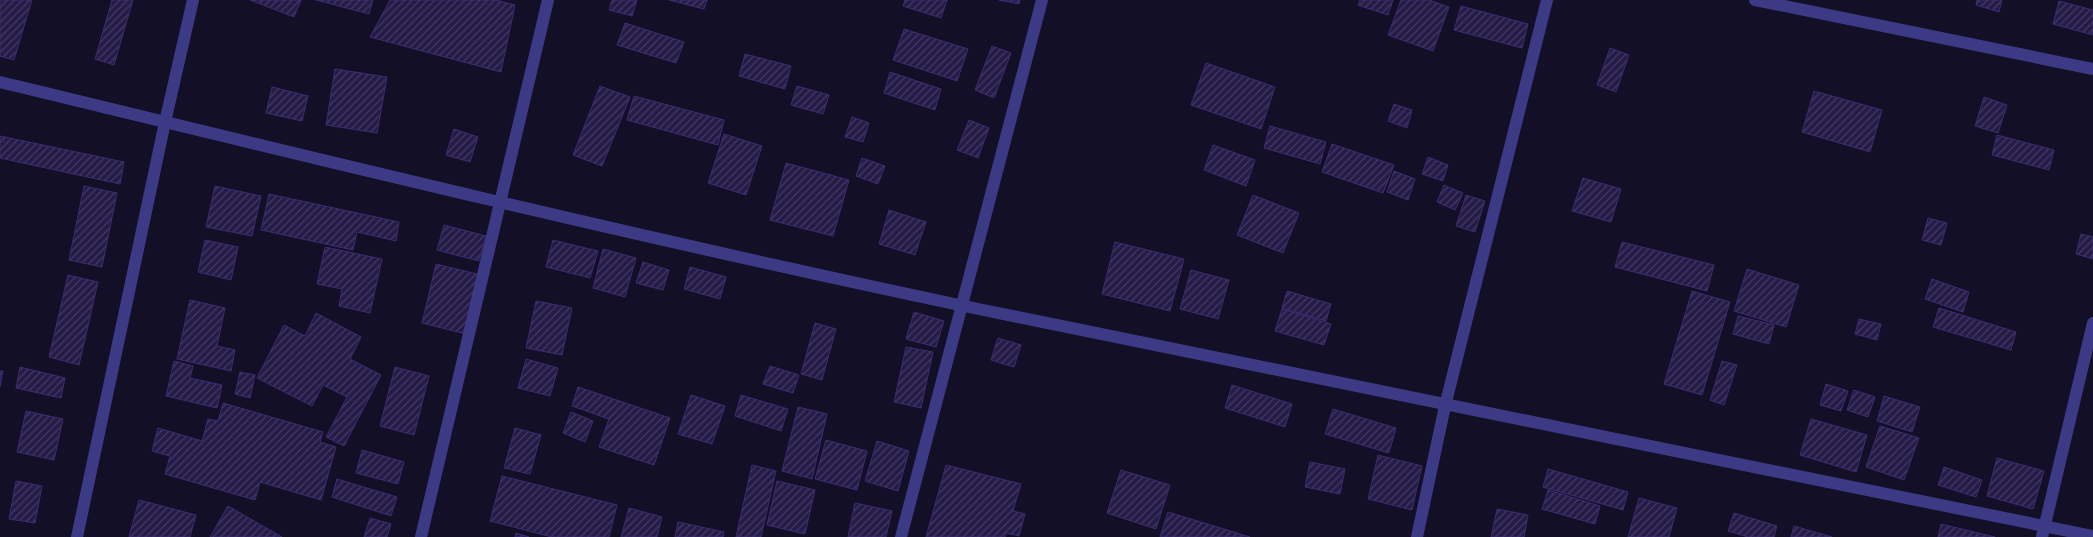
<svg xmlns="http://www.w3.org/2000/svg" width="2093" height="537" font-family="'IBM Plex Sans',sans-serif">
  <style>
    .building { fill: url(#building-hatch); stroke: #3b2d73 }
    .lines { fill: none; stroke-linecap: round; stroke-linejoin: round }
    .minor { stroke: #3d3a85; stroke-width: 12 }
  </style>
  <defs>
    <pattern id="building-hatch" width="6" height="6" patternUnits="userSpaceOnUse" patternTransform="scale(1.25)"><rect width="6" height="6" fill="#241b47"/><path d="M-1 1l2-2M0 6l6-6M5 7l2-2" fill="none" stroke="#433b63"/></pattern>
  </defs>
  <rect width="100%" height="100%" fill="#130f26"/>
  <!-- building -->
  <g class="building">
    <path d="M 0,0 L 32,0 L 14,60 L 0,56 Z"/>
    <path d="M 112,0 L 133,0 L 114,65 L 95,59 Z"/>
    <path d="M 250,0 L 301,0 L 294,17 Z"/>
    <path d="M 316,0 L 373,0 L 369,14 Z"/>
    <path d="M 390,0 L 496,0 L 515,5 L 501,72 L 370,37 Z"/>
    <path d="M 612,0 L 637,0 L 632,16 L 609,10 Z"/>
    <path d="M 669,0 L 707,0 L 704,9 Z"/>
    <path d="M 905,0 L 947,0 L 941,18 L 903,6 Z"/>
    <path d="M 999,0 L 1020,0 L 1019,4 Z"/>
    <path d="M 1360,0 L 1393,0 L 1388,15 L 1358,5 Z"/>
    <path d="M 1401,0 L 1429,0 L 1449,7 L 1433,51 L 1388,35 Z"/>
    <path d="M 1977,0 L 2002,0 L 1999,12 L 1976,5 Z"/>
    <path d="M 2059,1 L 2093,10 L 2093,35 L 2053,24 Z"/>
    <path d="M 1461,6 L 1528,24 L 1522,48 L 1454,30 Z"/>
    <path d="M 625,23 L 684,42 L 676,63 L 617,45 Z"/>
    <path d="M 904,29 L 968,49 L 957,81 L 893,60 Z"/>
    <path d="M 992,46 L 1011,53 L 994,98 L 975,90 Z"/>
    <path d="M 1610,48 L 1629,55 L 1616,92 L 1597,85 Z"/>
    <path d="M 745,54 L 791,66 L 785,89 L 739,76 Z"/>
    <path d="M 1206,63 L 1275,87 L 1261,129 L 1191,105 Z"/>
    <path d="M 335,69 L 387,77 L 377,133 L 326,125 Z"/>
    <path d="M 890,72 L 941,89 L 935,110 L 884,93 Z"/>
    <path d="M 600,86 L 630,97 L 602,166 L 573,155 Z"/>
    <path d="M 797,86 L 829,95 L 823,114 L 791,105 Z"/>
    <path d="M 272,87 L 308,96 L 302,121 L 266,113 Z"/>
    <path d="M 1814,91 L 1882,110 L 1870,152 L 1802,132 Z"/>
    <path d="M 634,96 L 724,120 L 718,145 L 627,120 Z"/>
    <path d="M 1984,97 L 2007,105 L 1998,133 L 1975,126 Z"/>
    <path d="M 1394,104 L 1412,110 L 1407,128 L 1388,121 Z"/>
    <path d="M 852,117 L 869,123 L 863,142 L 845,137 Z"/>
    <path d="M 969,120 L 989,128 L 978,158 L 957,150 Z"/>
    <path d="M 1270,126 L 1326,142 L 1320,164 L 1264,148 Z"/>
    <path d="M 454,129 L 478,137 L 470,162 L 446,155 Z"/>
    <path d="M 724,134 L 762,146 L 746,195 L 708,183 Z"/>
    <path d="M 1997,135 L 2054,150 L 2049,170 L 1992,155 Z"/>
    <path d="M 0,136 L 124,162 L 120,184 L 0,158 Z"/>
    <path d="M 1332,144 L 1394,165 L 1383,193 L 1322,172 Z"/>
    <path d="M 1213,145 L 1255,160 L 1246,186 L 1204,170 Z"/>
    <path d="M 1428,157 L 1448,165 L 1443,181 L 1422,174 Z"/>
    <path d="M 862,158 L 885,166 L 878,184 L 856,176 Z"/>
    <path d="M 786,163 L 849,180 L 833,236 L 770,220 Z"/>
    <path d="M 1394,171 L 1415,179 L 1408,200 L 1387,192 Z"/>
    <path d="M 1583,178 L 1621,189 L 1611,222 L 1572,211 Z"/>
    <path d="M 1444,185 L 1463,193 L 1455,210 L 1437,202 Z"/>
    <path d="M 84,186 L 117,193 L 102,267 L 69,260 Z"/>
    <path d="M 215,186 L 261,196 L 252,236 L 206,227 Z"/>
    <path d="M 269,194 L 399,222 L 396,241 L 357,232 L 353,250 L 261,230 Z"/>
    <path d="M 1253,195 L 1299,213 L 1283,253 L 1237,235 Z"/>
    <path d="M 1466,195 L 1485,201 L 1475,232 L 1456,226 Z"/>
    <path d="M 889,210 L 926,222 L 915,255 L 879,244 Z"/>
    <path d="M 1928,218 L 1947,223 L 1941,245 L 1922,240 Z"/>
    <path d="M 444,225 L 486,236 L 479,261 L 437,250 Z"/>
    <path d="M 2081,234 L 2093,237 L 2093,259 L 2076,254 Z"/>
    <path d="M 205,240 L 238,247 L 231,280 L 198,272 Z"/>
    <path d="M 553,240 L 598,251 L 590,278 L 546,267 Z"/>
    <path d="M 1115,242 L 1184,259 L 1170,311 L 1102,294 Z"/>
    <path d="M 1622,242 L 1714,265 L 1707,291 L 1615,267 Z"/>
    <path d="M 325,247 L 382,259 L 370,313 L 339,306 L 342,289 L 317,284 Z"/>
    <path d="M 603,249 L 636,258 L 625,297 L 593,288 Z"/>
    <path d="M 643,262 L 669,270 L 663,290 L 636,283 Z"/>
    <path d="M 436,264 L 481,275 L 466,334 L 422,323 Z"/>
    <path d="M 690,267 L 726,277 L 720,299 L 684,289 Z"/>
    <path d="M 1747,269 L 1799,285 L 1786,327 L 1734,311 Z"/>
    <path d="M 1191,270 L 1229,280 L 1218,319 L 1180,309 Z"/>
    <path d="M 68,275 L 98,282 L 79,365 L 49,357 Z"/>
    <path d="M 1932,279 L 1969,292 L 1963,312 L 1925,299 Z"/>
    <path d="M 1287,291 L 1331,304 L 1326,321 L 1282,308 Z"/>
    <path d="M 1692,291 L 1730,302 L 1702,395 L 1664,384 Z"/>
    <path d="M 190,300 L 225,308 L 217,346 L 235,350 L 231,371 L 177,359 Z"/>
    <path d="M 536,301 L 572,308 L 562,355 L 526,348 Z"/>
    <path d="M 1939,308 L 2016,332 L 2011,350 L 1933,327 Z"/>
    <path d="M 1282,309 L 1331,324 L 1324,345 L 1275,331 Z"/>
    <path d="M 914,312 L 944,321 L 936,347 L 906,339 Z"/>
    <path d="M 316,313 L 361,337 L 350,359 L 381,375 L 344,446 L 326,437 L 347,397 L 323,385 L 312,406 L 257,378 L 284,325 L 305,336 Z"/>
    <path d="M 1738,316 L 1774,325 L 1769,344 L 1733,334 Z"/>
    <path d="M 1859,319 L 1881,324 L 1877,340 L 1855,334 Z"/>
    <path d="M 815,323 L 836,329 L 822,380 L 801,374 Z"/>
    <path d="M 998,338 L 1021,345 L 1014,367 L 991,360 Z"/>
    <path d="M 906,347 L 933,352 L 921,408 L 894,402 Z"/>
    <path d="M 526,359 L 558,368 L 550,396 L 518,388 Z"/>
    <path d="M 174,361 L 193,366 L 190,378 L 222,385 L 217,408 L 166,396 Z"/>
    <path d="M 1722,361 L 1737,365 L 1724,405 L 1710,400 Z"/>
    <path d="M 770,366 L 799,375 L 793,393 L 763,384 Z"/>
    <path d="M 20,367 L 65,378 L 61,398 L 16,388 Z"/>
    <path d="M 395,367 L 429,376 L 414,435 L 380,426 Z"/>
    <path d="M 0,371 L 3,371 L 0,387 Z"/>
    <path d="M 240,372 L 255,375 L 250,398 L 235,394 Z"/>
    <path d="M 1826,384 L 1848,391 L 1841,411 L 1820,405 Z"/>
    <path d="M 1232,385 L 1292,404 L 1285,427 L 1225,408 Z"/>
    <path d="M 578,387 L 670,418 L 654,465 L 599,447 L 609,419 L 572,406 Z"/>
    <path d="M 1854,390 L 1875,397 L 1868,417 L 1847,410 Z"/>
    <path d="M 691,395 L 725,406 L 712,444 L 678,434 Z"/>
    <path d="M 741,395 L 788,409 L 781,431 L 735,416 Z"/>
    <path d="M 1884,396 L 1920,407 L 1912,432 L 1877,421 Z"/>
    <path d="M 223,403 L 323,432 L 320,442 L 336,447 L 321,500 L 260,482 L 255,500 L 165,474 L 170,456 L 152,451 L 158,428 L 202,441 L 208,419 L 218,421 Z"/>
    <path d="M 798,407 L 827,414 L 812,479 L 782,471 Z"/>
    <path d="M 1333,409 L 1396,428 L 1389,453 L 1325,434 Z"/>
    <path d="M 26,411 L 63,419 L 54,460 L 17,452 Z"/>
    <path d="M 571,412 L 593,421 L 585,442 L 563,433 Z"/>
    <path d="M 1811,419 L 1867,435 L 1856,472 L 1800,455 Z"/>
    <path d="M 1880,426 L 1919,438 L 1904,480 L 1866,467 Z"/>
    <path d="M 515,428 L 541,435 L 530,474 L 504,468 Z"/>
    <path d="M 826,440 L 867,451 L 857,490 L 815,479 Z"/>
    <path d="M 877,441 L 909,451 L 898,491 L 865,481 Z"/>
    <path d="M 362,450 L 404,462 L 398,484 L 356,473 Z"/>
    <path d="M 1378,455 L 1422,466 L 1412,510 L 1368,499 Z"/>
    <path d="M 1997,458 L 2044,471 L 2033,509 L 1987,496 Z"/>
    <path d="M 1310,462 L 1345,469 L 1340,494 L 1305,487 Z"/>
    <path d="M 752,465 L 776,471 L 761,537 L 736,537 Z"/>
    <path d="M 946,465 L 1021,484 L 1013,511 L 1025,514 L 1019,536 L 1006,533 L 1005,537 L 926,537 Z"/>
    <path d="M 1944,467 L 1982,480 L 1976,497 L 1938,485 Z"/>
    <path d="M 1548,469 L 1628,492 L 1623,510 L 1543,487 Z"/>
    <path d="M 1121,470 L 1170,485 L 1156,529 L 1107,513 Z"/>
    <path d="M 502,476 L 617,505 L 609,537 L 552,537 L 490,521 Z"/>
    <path d="M 337,479 L 397,497 L 391,516 L 332,497 Z"/>
    <path d="M 16,481 L 42,486 L 35,523 L 9,519 Z"/>
    <path d="M 777,481 L 815,490 L 805,534 L 767,525 Z"/>
    <path d="M 1548,490 L 1600,506 L 1595,524 L 1542,509 Z"/>
    <path d="M 1639,498 L 1677,508 L 1669,537 L 1628,537 Z"/>
    <path d="M 139,500 L 196,515 L 190,537 L 129,537 Z"/>
    <path d="M 855,503 L 892,511 L 886,537 L 848,537 Z"/>
    <path d="M 228,506 L 282,537 L 210,537 Z"/>
    <path d="M 629,508 L 662,517 L 657,537 L 621,537 Z"/>
    <path d="M 1497,509 L 1528,515 L 1524,537 L 1491,537 Z"/>
    <path d="M 1168,512 L 1250,537 L 1160,537 Z"/>
    <path d="M 1734,513 L 1777,526 L 1774,537 L 1748,537 L 1728,531 Z"/>
    <path d="M 370,518 L 391,524 L 387,537 L 364,537 Z"/>
    <path d="M 678,522 L 724,532 L 723,537 L 675,537 Z"/>
    <path d="M 1941,524 L 1995,537 L 1938,537 Z"/>
    <path d="M 1794,526 L 1832,537 L 1791,537 Z"/>
    <path d="M 516,533 L 529,537 L 515,537 Z"/>
  </g>
  <g class="lines">
    <!-- minor -->
    <g class="minor">
      <path d="M 1755,0 L 2093,69"/>
      <path d="M 0,82 C 321,160 641,238 964,306 C 1340,386 1717,457 2093,536"/>
      <path d="M 77,537 L 165,122 L 193,0"/>
      <path d="M 421,537 L 548,0"/>
      <path d="M 901,537 L 1042,0"/>
      <path d="M 1417,537 L 1445,406 L 1547,0"/>
      <path d="M 2042,537 L 2093,323"/>
    </g>
  </g>
</svg>
